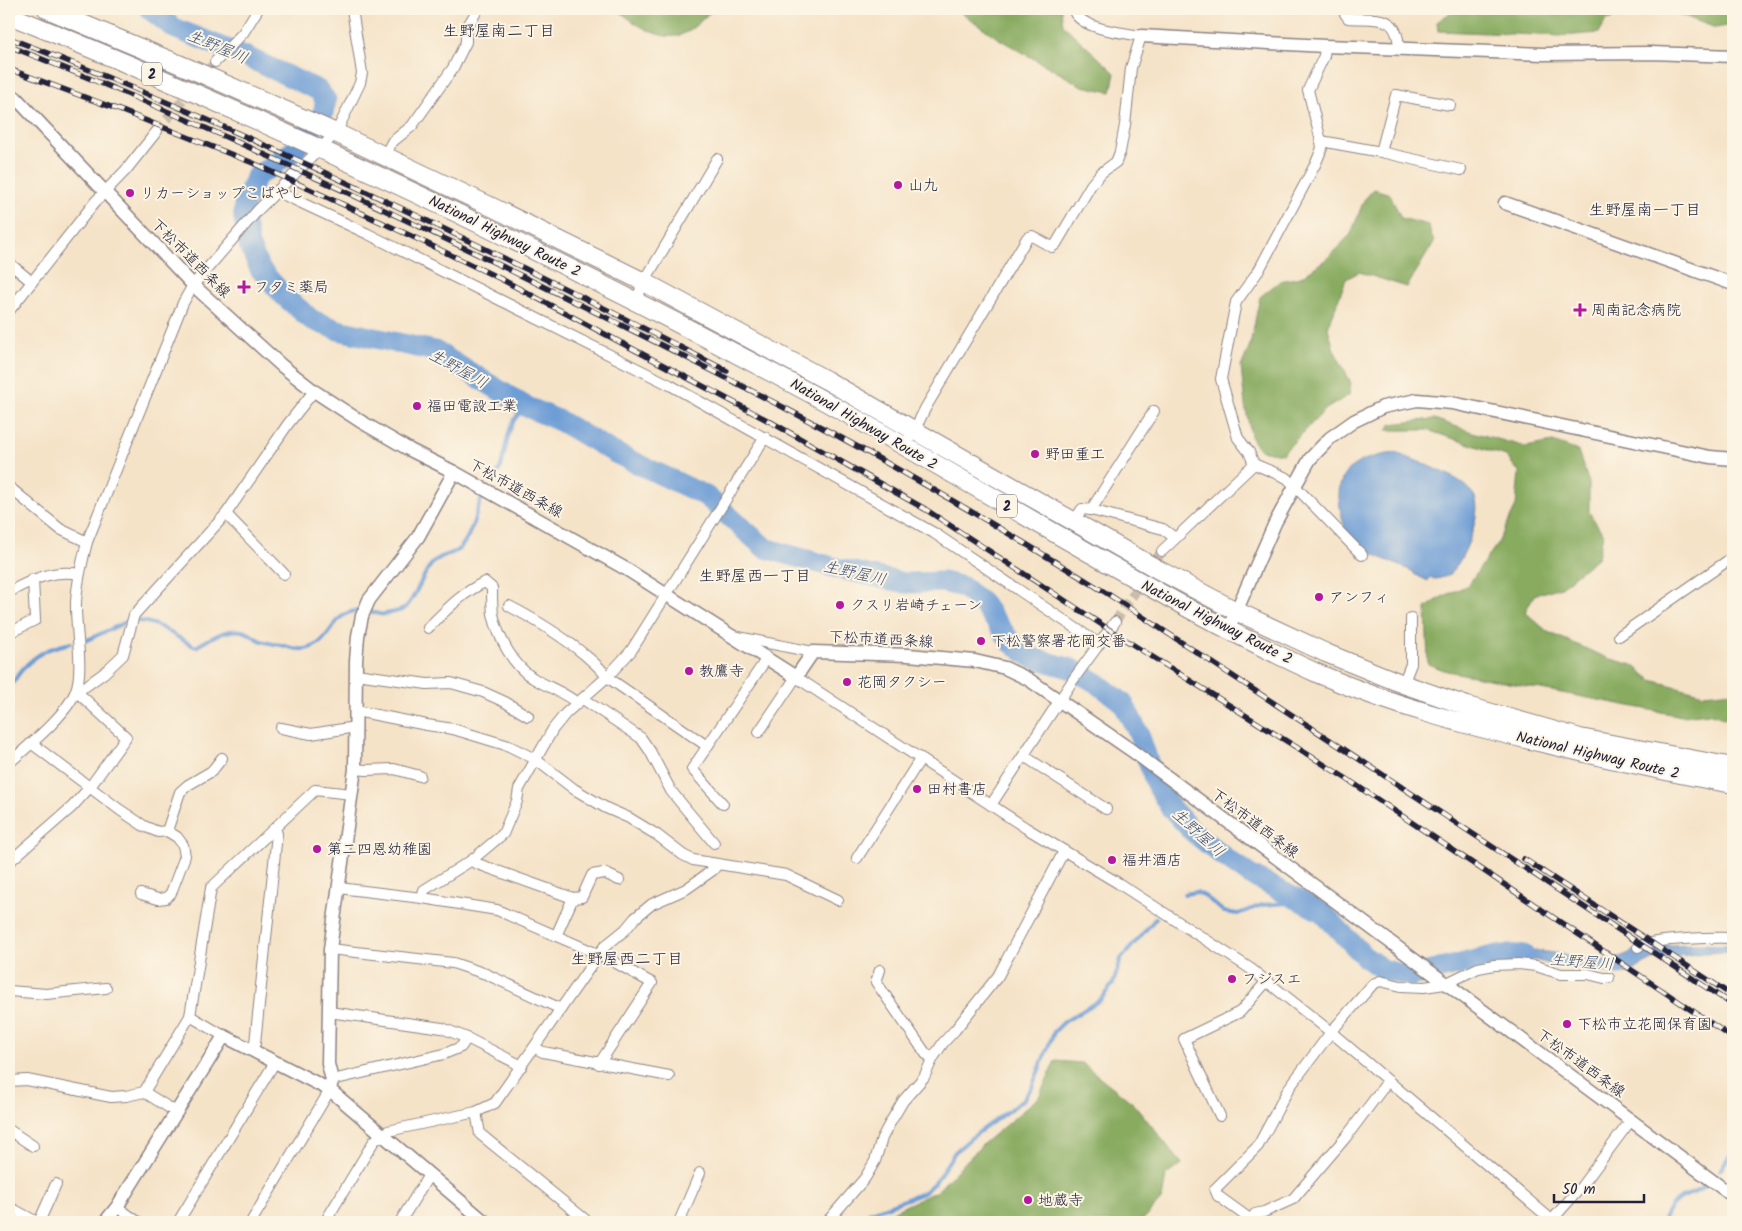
<svg xmlns="http://www.w3.org/2000/svg" width="1742" height="1231" font-family="Kalam,'Klee One',sans-serif">
  <style>
    .forest { fill: #88ab60; stroke: #55664e }
    .water { fill: #6d9dd6; stroke: #486088 }
    .lines { fill: none; stroke-linecap: round; stroke-linejoin: round }
    .stream { stroke: #6d9dd6; stroke-width: 4 }
    .river { stroke: #6d9dd6; stroke-width: 21 }
    .minor-tunnel { stroke: #cbbcac; stroke-width: 10; stroke-dasharray: 10 5; stroke-linecap: butt }
    .minor-casing { stroke: #8c8282; stroke-width: 12 }
    .tertiary-casing { stroke: #8c8282; stroke-width: 15 }
    .trunk-casing { stroke: #8c8282; stroke-width: 20 }
    .minor { stroke: #fff; stroke-width: 10 }
    .tertiary { stroke: #fff; stroke-width: 12 }
    .trunk { stroke: #fff; stroke-width: 18 }
    .rail-casing { stroke: #22223b; stroke-width: 5.5 }
    .rail { stroke: #fcf5e5; stroke-width: 4; stroke-dasharray: 11; stroke-linecap: butt }
    .poi-dot { fill: #b5179e; stroke: #fcf5e5; stroke-width: 2 }
    .labels { text-anchor: middle; stroke-width: 4; stroke-linejoin: round; paint-order: stroke }
    .shield { fill: #fcf5e5; stroke: #63616e; stroke-width: 1 }
    .shield-label { font-size: 14px; font-weight: bold; fill: #22223b }
    .poi-label { font-size: 15px; fill: #22223b; stroke: #fcf5e5; text-anchor: start }
    .street-label { font-size: 15px; fill: #22223b; stroke: #fcf5e5 }
    .neighbourhood-label { font-size: 16px; fill: #22223b; stroke: #fcf5e5 }
    .water-label { font-size: 16px; font-style: italic; fill: #405379; stroke: #fcf5e5 }
  </style>
  <rect width="100%" height="100%" fill="#fcf5e5"/>
  <filter id="ink" filterUnits="userSpaceOnUse"><feTurbulence type="fractalNoise" baseFrequency=".02" numOctaves="2"/><feDisplacementMap in="SourceGraphic" scale="10" xChannelSelector="R" yChannelSelector="G"/><feConvolveMatrix kernelMatrix="1 2 1 2 8 2 1 2 1" color-interpolation-filters="sRGB"/></filter>
  <filter id="wash" filterUnits="userSpaceOnUse"><feTurbulence type="fractalNoise" baseFrequency=".0096" numOctaves="4" result="noise"/><feDisplacementMap in="SourceGraphic" scale="20" xChannelSelector="R" yChannelSelector="G"/><feGaussianBlur stdDeviation="1.12" result="paint"/><feColorMatrix in="noise" values="0 0 0 0 0 0 0 0 0 0 0 0 0 0 0 0 0 1.4 0 .05"/><feComposite in="paint" operator="in"/></filter>
  <g filter="url(#wash)">
    <rect width="100%" height="100%" fill="#f5e3c8"/>
    <!-- forest -->
    <g class="forest">
      <path d="M 617,9 L 714,9 C 705,16 697,26 687,32 C 665,46 633,23 617,9 Z"/>
      <path d="M 956,9 L 1061,9 L 1063,25 L 1115,73 L 1111,92 L 1082,86 L 999,39 Z"/>
      <path d="M 1456,9 L 1731,9 L 1732,25 L 1716,28 L 1673,12 L 1637,13 L 1606,20 L 1599,33 L 1562,36 L 1438,31 L 1437,22 Z"/>
      <path d="M 1374,189 L 1390,194 L 1401,218 L 1428,225 L 1434,242 L 1407,287 L 1359,272 L 1346,279 L 1328,328 L 1334,350 L 1351,383 L 1349,395 L 1326,409 L 1282,454 L 1260,450 L 1252,440 L 1245,405 L 1241,367 L 1250,345 L 1260,297 L 1280,281 L 1301,277 L 1325,260 L 1351,234 L 1364,200 Z"/>
      <path d="M 1434,419 L 1472,432 L 1526,447 L 1553,442 L 1578,451 L 1589,483 L 1589,512 L 1603,534 L 1598,557 L 1561,587 L 1534,595 L 1525,612 L 1548,632 L 1607,658 L 1633,665 L 1651,680 L 1704,694 L 1733,691 L 1733,721 L 1708,713 L 1682,716 L 1447,671 L 1428,664 L 1426,608 L 1440,598 L 1468,585 L 1498,543 L 1516,506 L 1519,472 L 1506,456 L 1427,430 L 1387,430 L 1391,424 Z"/>
      <path d="M 1055,1061 L 1082,1063 L 1134,1104 L 1182,1164 L 1166,1175 L 1162,1199 L 1141,1222 L 884,1222 L 890,1213 L 937,1191 L 983,1144 L 1039,1097 Z"/>
    </g>
    <!-- water -->
    <g class="water">
      <path d="M 1396,453 C 1415,461 1459,475 1471,491 C 1473,494 1476,498 1476,501 C 1481,517 1462,566 1448,575 C 1443,578 1436,580 1430,578 L 1428,581 L 1414,574 L 1414,572 C 1399,565 1363,552 1352,541 C 1345,533 1343,522 1341,512 C 1331,469 1359,457 1396,453 Z"/>
      <path d="M 1694,944 L 1733,945 L 1733,952 L 1703,953 L 1654,959 L 1630,972 L 1617,975 L 1589,967 L 1560,967 L 1528,958 L 1497,955 L 1518,949 L 1564,954 L 1590,961 L 1613,960 L 1634,951 L 1653,946 Z"/>
    </g>
    <g class="lines">
      <!-- stream -->
      <g class="stream">
        <path d="M 493,480 L 501,467 L 509,432 L 514,420 L 525,406"/>
        <path d="M 372,612 C 380,615 383,615 390,613 C 395,612 402,611 405,608 C 417,596 421,577 431,565 C 440,553 451,557 460,548 C 472,535 475,514 482,498"/>
        <path d="M 136,621 C 160,621 175,638 196,647 C 209,639 226,628 242,631 C 248,632 254,637 259,640 C 266,643 274,644 281,645 C 289,647 297,650 304,649 C 332,646 330,612 357,611"/>
        <path d="M 87,640 L 126,622"/>
        <path d="M 9,691 C 16,675 29,660 45,651 C 53,647 63,645 71,643"/>
        <path d="M 9,696 L 9,703"/>
        <path d="M 1184,894 L 1197,892 L 1206,897 L 1224,912 L 1238,914 L 1262,905 L 1303,902"/>
        <path d="M 1720,1170 L 1733,1151"/>
        <path d="M 858,1222 L 869,1213 L 923,1193 L 935,1182 L 955,1152 L 971,1138 L 1023,1100 L 1032,1087 L 1054,1032 L 1064,1022 L 1100,1000 L 1113,984 L 1121,959 L 1156,918"/>
        <path d="M 1663,1222 C 1675,1193 1682,1201 1704,1187"/>
      </g>
      <!-- river -->
      <path class="river" d="M 149,9 L 174,28 L 247,57 L 318,90 L 326,100 L 323,113 L 295,150 L 256,177 L 244,204 L 244,218 L 249,245 L 260,269 L 285,297 L 312,320 L 338,330 L 435,351 L 525,406 L 560,421 L 615,453 L 706,496 L 765,548 L 840,569 L 904,583 L 943,582 L 963,587 L 982,603 L 1012,643 L 1031,657 L 1072,669 L 1097,683 L 1123,703 L 1139,734 L 1155,782 L 1170,807 L 1193,832 L 1223,856 L 1250,875 L 1322,912 L 1365,957 L 1384,970 L 1411,976 L 1497,955 L 1524,955"/>
    </g>
  </g>
  <g filter="url(#ink)">
    <g class="lines">
      <!-- minor-tunnel -->
      <g class="minor-tunnel">
        <path d="M 157,131 L 215,62"/>
        <path d="M 1115,622 L 1162,551"/>
      </g>
      <defs>
        <g id="minor">
          <path d="M 1342,9 L 1348,18 C 1377,20 1398,13 1399,49"/>
          <path d="M 215,62 L 243,33 L 258,9"/>
          <path d="M 1321,141 L 1381,152 L 1461,170"/>
          <path d="M 1381,152 L 1396,95 L 1450,105"/>
          <path d="M 384,157 L 392,142 L 412,126 L 453,68 L 466,42 L 466,29 L 478,9"/>
          <path d="M 278,192 L 368,234 L 670,385 L 934,533 L 1099,644"/>
          <path d="M 9,263 L 32,282"/>
          <path d="M 636,300 L 644,282 L 717,159"/>
          <path d="M 9,311 L 95,202 L 126,170 L 157,131"/>
          <path d="M 904,447 L 914,431 L 926,407 L 1027,238 L 1032,236 L 1052,247 L 1056,244 L 1091,185 L 1101,173 L 1116,162 L 1120,152 L 1125,125 L 1131,68 L 1141,36 C 1122,32 1080,30 1073,9"/>
          <path d="M 1254,464 L 1249,452 L 1238,438 L 1221,379 L 1236,302 L 1259,270 L 1316,163 L 1322,148 L 1321,141 L 1308,90 L 1324,56 L 1325,46"/>
          <path d="M 1254,464 L 1287,478 L 1362,555"/>
          <path d="M 9,487 L 60,529 L 87,542"/>
          <path d="M 1091,510 L 1154,411"/>
          <path d="M 226,514 L 284,574"/>
          <path d="M 1074,521 L 1082,509 L 1091,510 L 1163,529 L 1175,538"/>
          <path d="M 1162,551 L 1254,464"/>
          <path d="M 9,592 C 32,580 52,569 79,574"/>
          <path d="M 509,606 C 536,620 561,635 585,655 C 593,662 601,668 607,677 L 707,746"/>
          <path d="M 428,628 C 445,611 463,592 485,582 L 492,588 C 492,596 492,606 493,614 C 498,637 513,666 533,678 C 547,687 564,692 577,703"/>
          <path d="M 9,633 L 35,620 L 33,579"/>
          <path d="M 733,636 L 813,652"/>
          <path d="M 1619,636 L 1733,557"/>
          <path d="M 356,674 L 427,684 L 451,683 L 483,692 L 505,702 L 528,716"/>
          <path d="M 1403,684 L 1411,664 L 1411,618"/>
          <path d="M 583,699 L 641,738 L 650,751 L 671,791 L 714,843"/>
          <path d="M 356,711 L 427,725 L 453,729 L 509,746 L 535,759 L 574,789 L 606,808 L 629,818 L 657,835 L 683,855 L 693,860 L 786,875 L 838,900"/>
          <path d="M 281,728 L 311,734 L 356,727"/>
          <path d="M 759,732 L 796,677 L 1026,828 L 1118,883 L 1251,969 L 1331,1032 L 1554,1222"/>
          <path d="M 31,743 L 120,810 L 144,826 L 158,832 L 167,831 L 180,792 L 188,785 L 212,771 L 222,758"/>
          <path d="M 1024,756 L 1106,809"/>
          <path d="M 9,763 C 28,746 68,714 76,690 C 84,669 75,627 76,602 C 77,582 82,562 87,542 L 183,303 L 193,285 L 258,210 L 336,133 L 360,83 L 362,73 L 352,9"/>
          <path d="M 355,769 L 366,770 L 394,769 L 420,776"/>
          <path d="M 723,804 L 692,769 L 767,658"/>
          <path d="M 991,805 L 1073,680 L 1115,622"/>
          <path d="M 857,858 L 921,758"/>
          <path d="M 472,860 L 475,863 L 573,898 L 556,936"/>
          <path d="M 9,862 L 72,807 L 90,787 L 126,737 L 76,691 L 86,686 L 104,673 L 123,655 L 134,615 L 226,514 L 288,424 L 314,391"/>
          <path d="M 339,888 L 422,898 L 497,910 L 607,958 L 652,983 L 599,1064"/>
          <path d="M 141,894 L 158,899 L 166,898 L 171,893 L 185,856 L 183,845 L 177,837 L 167,831"/>
          <path d="M 422,898 L 424,890 L 472,860 L 503,834 L 517,801 L 519,789 L 553,729 L 566,713 L 607,677 L 631,651 L 765,437"/>
          <path d="M 573,898 L 582,897 L 592,875 L 604,873 L 619,880"/>
          <path d="M 1638,947 C 1649,939 1717,937 1733,938"/>
          <path d="M 330,949 L 453,963 L 486,974 L 561,1009"/>
          <path d="M 880,970 L 876,982 L 926,1054 L 933,1058"/>
          <path d="M 9,991 L 46,994 L 106,988"/>
          <path d="M 329,1012 L 442,1028 L 467,1038 L 522,1066"/>
          <path d="M 190,1016 L 211,888 L 315,790 L 352,794"/>
          <path d="M 535,1048 L 543,1052 L 669,1076"/>
          <path d="M 251,1050 L 255,1043 L 277,834 L 275,828"/>
          <path d="M 332,1080 L 444,1054 L 461,1047 L 467,1038"/>
          <path d="M 9,1081 L 27,1080 L 111,1097 L 126,1096 L 144,1092 L 190,1016 L 224,1036"/>
          <path d="M 144,1092 L 176,1112"/>
          <path d="M 476,1112 L 480,1134 L 588,1222"/>
          <path d="M 1220,1116 L 1184,1039 L 1240,1012 L 1267,981"/>
          <path d="M 9,1130 L 33,1146"/>
          <path d="M 9,1207 L 37,1222"/>
          <path d="M 117,1207 L 138,1222"/>
          <path d="M 1251,1220 L 1255,1214 L 1264,1212 L 1293,1199 L 1346,1137 L 1388,1081"/>
          <path d="M 1552,1220 L 1581,1187 L 1631,1120"/>
          <path d="M 39,1222 L 56,1184"/>
          <path d="M 178,1222 L 275,1062"/>
          <path d="M 251,1222 L 330,1090"/>
          <path d="M 325,1222 L 374,1141 L 388,1131 L 476,1112 L 495,1103 L 604,947 L 625,930 L 635,918 L 652,904 L 686,889 L 713,870 L 718,864"/>
          <path d="M 400,1222 L 429,1175"/>
          <path d="M 679,1222 L 700,1173"/>
          <path d="M 827,1222 L 865,1178 L 875,1161 L 882,1138 L 890,1123 L 903,1101 L 924,1077 L 933,1058 L 943,1043 L 955,1030 L 998,976 L 1064,851"/>
          <path d="M 1254,1222 L 1218,1196 L 1215,1189 L 1258,1146 L 1289,1088 L 1331,1032 L 1373,984 L 1380,981 L 1401,986 L 1424,987 L 1445,984 L 1478,968 L 1494,965 L 1519,964 L 1536,966 L 1561,974 L 1588,974 L 1604,978 L 1609,978"/>
        </g>
        <g id="tertiary">
          <path d="M 1141,36 L 1325,46 L 1543,54 L 1651,53 L 1733,56"/>
          <path d="M 9,93 L 16,98 L 193,285 L 282,366 L 314,391 L 360,421 L 410,450 L 454,472 L 626,569 L 796,677 L 813,652 L 908,655 L 975,661 L 1005,668 L 1028,679 L 1131,750 L 1733,1196"/>
          <path d="M 1505,203 L 1733,284"/>
          <path d="M 1228,630 L 1275,523 L 1295,486 L 1310,459 L 1330,438 L 1354,421 L 1383,407 L 1417,400 L 1452,403 L 1710,457 L 1733,459"/>
          <path d="M 330,1090 L 332,1080 L 328,1064 L 330,949 L 355,769 L 356,661 L 358,636 L 362,616 L 369,600 L 418,537 L 454,472"/>
          <path d="M 105,1222 L 117,1207 L 224,1036 L 330,1090 L 485,1222"/>
        </g>
        <g id="trunk">
          <path d="M 47,9 L 200,73 L 336,133 L 496,209 L 644,282 L 826,380 L 1157,569 L 1236,611 L 1326,653 L 1403,684 L 1467,706 L 1580,738 L 1733,767"/>
          <path d="M 9,15 C 277,123 538,247 793,384 C 905,444 1014,511 1125,573 C 1188,609 1252,644 1319,674 C 1393,706 1469,726 1547,744 C 1609,759 1671,773 1733,784"/>
        </g>
      </defs>
      <!-- minor casing -->
      <use href="#minor" class="minor-casing"/>
      <!-- tertiary casing -->
      <use href="#tertiary" class="tertiary-casing"/>
      <!-- trunk casing -->
      <use href="#trunk" class="trunk-casing"/>
      <!-- minor -->
      <use href="#minor" class="minor"/>
      <!-- tertiary -->
      <use href="#tertiary" class="tertiary"/>
      <!-- trunk -->
      <use href="#trunk" class="trunk"/>
      <defs>
        <g id="rail">
          <path d="M 9,38 C 255,133 493,250 727,371"/>
          <path d="M 9,46 C 168,108 323,180 477,254 C 598,313 718,372 836,435 C 928,485 1019,539 1108,594 L 1733,1005"/>
          <path d="M 9,69 L 122,111 L 253,163 L 409,235 L 501,279 L 769,421 L 925,509 L 1116,634 L 1347,779 L 1733,1038"/>
          <path d="M 1524,859 L 1733,996"/>
        </g>
      </defs>
      <!-- rail casing -->
      <use href="#rail" class="rail-casing"/>
      <!-- rail -->
      <use href="#rail" class="rail"/>
    </g>
  </g>
  <!-- markers -->
  <g class="poi-dot">
    <circle cx="898" cy="185" r="5"/>
    <circle cx="130" cy="193" r="5"/>
    <path d="M241.5 279.5h5v5h5v5h-5v5h-5v-5h-5v-5h5z"/>
    <path d="M1577.5 302.5h5v5h5v5h-5v5h-5v-5h-5v-5h5z"/>
    <circle cx="417" cy="406" r="5"/>
    <circle cx="1035" cy="454" r="5"/>
    <circle cx="1319" cy="597" r="5"/>
    <circle cx="840" cy="605" r="5"/>
    <circle cx="981" cy="641" r="5"/>
    <circle cx="689" cy="671" r="5"/>
    <circle cx="847" cy="682" r="5"/>
    <circle cx="917" cy="789" r="5"/>
    <circle cx="317" cy="849" r="5"/>
    <circle cx="1112" cy="860" r="5"/>
    <circle cx="1232" cy="979" r="5"/>
    <circle cx="1567" cy="1024" r="5"/>
    <circle cx="1028" cy="1200" r="5"/>
  </g>
  <g class="labels">
    <!-- shield labels -->
    <g class="shield">
      <rect x="142" y="62.5" width="20" height="23" rx="4"/>
      <rect x="997" y="494.5" width="20" height="23" rx="4"/>
    </g>
    <g class="shield-label">
      <text x="152" y="79">2</text>
      <text x="1007" y="511">2</text>
    </g>
    <!-- poi labels -->
    <g class="poi-label">
      <text x="908" y="190">山九</text>
      <text x="140" y="198">リカーショップこばやし</text>
      <text x="254" y="292">フタミ薬局</text>
      <text x="1591" y="315">周南記念病院</text>
      <text x="427" y="411">福田電設工業</text>
      <text x="1045" y="459">野田重工</text>
      <text x="1329" y="602">アンフィ</text>
      <text x="850" y="610">クスリ岩崎チェーン</text>
      <text x="991" y="646">下松警察署花岡交番</text>
      <text x="699" y="676">教鷹寺</text>
      <text x="857" y="687">花岡タクシー</text>
      <text x="927" y="794">田村書店</text>
      <text x="327" y="854">第二四恩幼稚園</text>
      <text x="1122" y="865">福井酒店</text>
      <text x="1242" y="984">フジスエ</text>
      <text x="1577" y="1029">下松市立花岡保育園</text>
      <text x="1038" y="1205">地蔵寺</text>
    </g>
    <!-- street labels -->
    <g class="street-label">
      <text transform="translate(505 236) rotate(26)" y="5">National Highway Route 2</text>
      <text transform="translate(191 258) rotate(45)" y="5">下松市道西条線</text>
      <text transform="translate(864 424) rotate(30)" y="5">National Highway Route 2</text>
      <text transform="translate(516 488) rotate(29)" y="5">下松市道西条線</text>
      <text transform="translate(1217 622) rotate(27)" y="5">National Highway Route 2</text>
      <text transform="translate(881 639) rotate(3)" y="5">下松市道西条線</text>
      <text transform="translate(1598 755) rotate(13)" y="5">National Highway Route 2</text>
      <text transform="translate(1255 823) rotate(37)" y="5">下松市道西条線</text>
      <text transform="translate(1581 1063) rotate(36)" y="5">下松市道西条線</text>
    </g>
    <!-- neighbourhood labels -->
    <g class="neighbourhood-label">
      <text x="499" y="36">生野屋南二丁目</text>
      <text x="1645" y="215">生野屋南一丁目</text>
      <text x="755" y="581">生野屋西一丁目</text>
      <text x="627" y="964">生野屋西二丁目</text>
    </g>
    <!-- water labels -->
    <g class="water-label">
      <text transform="translate(218 46) rotate(23)" y="6">生野屋川</text>
      <text transform="translate(459 368) rotate(29)" y="6">生野屋川</text>
      <text transform="translate(855 572) rotate(13)" y="6">生野屋川</text>
      <text transform="translate(1199 832) rotate(42)" y="6">生野屋川</text>
      <text transform="translate(1582 961) rotate(5)" y="6">生野屋川</text>
    </g>
  </g>
  <!-- margin -->
  <rect width="1742" height="1231" fill="none" stroke="#fcf5e5" stroke-width="30"/>
  <!-- scale -->
  <path d="M1554 1194v8h90v-8" fill="none" stroke="#22223b" stroke-width="2.5"/>
  <text x="1562" y="1194" font-size="15" fill="#22223b" stroke="#fcf5e5" stroke-width="4" paint-order="stroke">50 m</text>
</svg>
